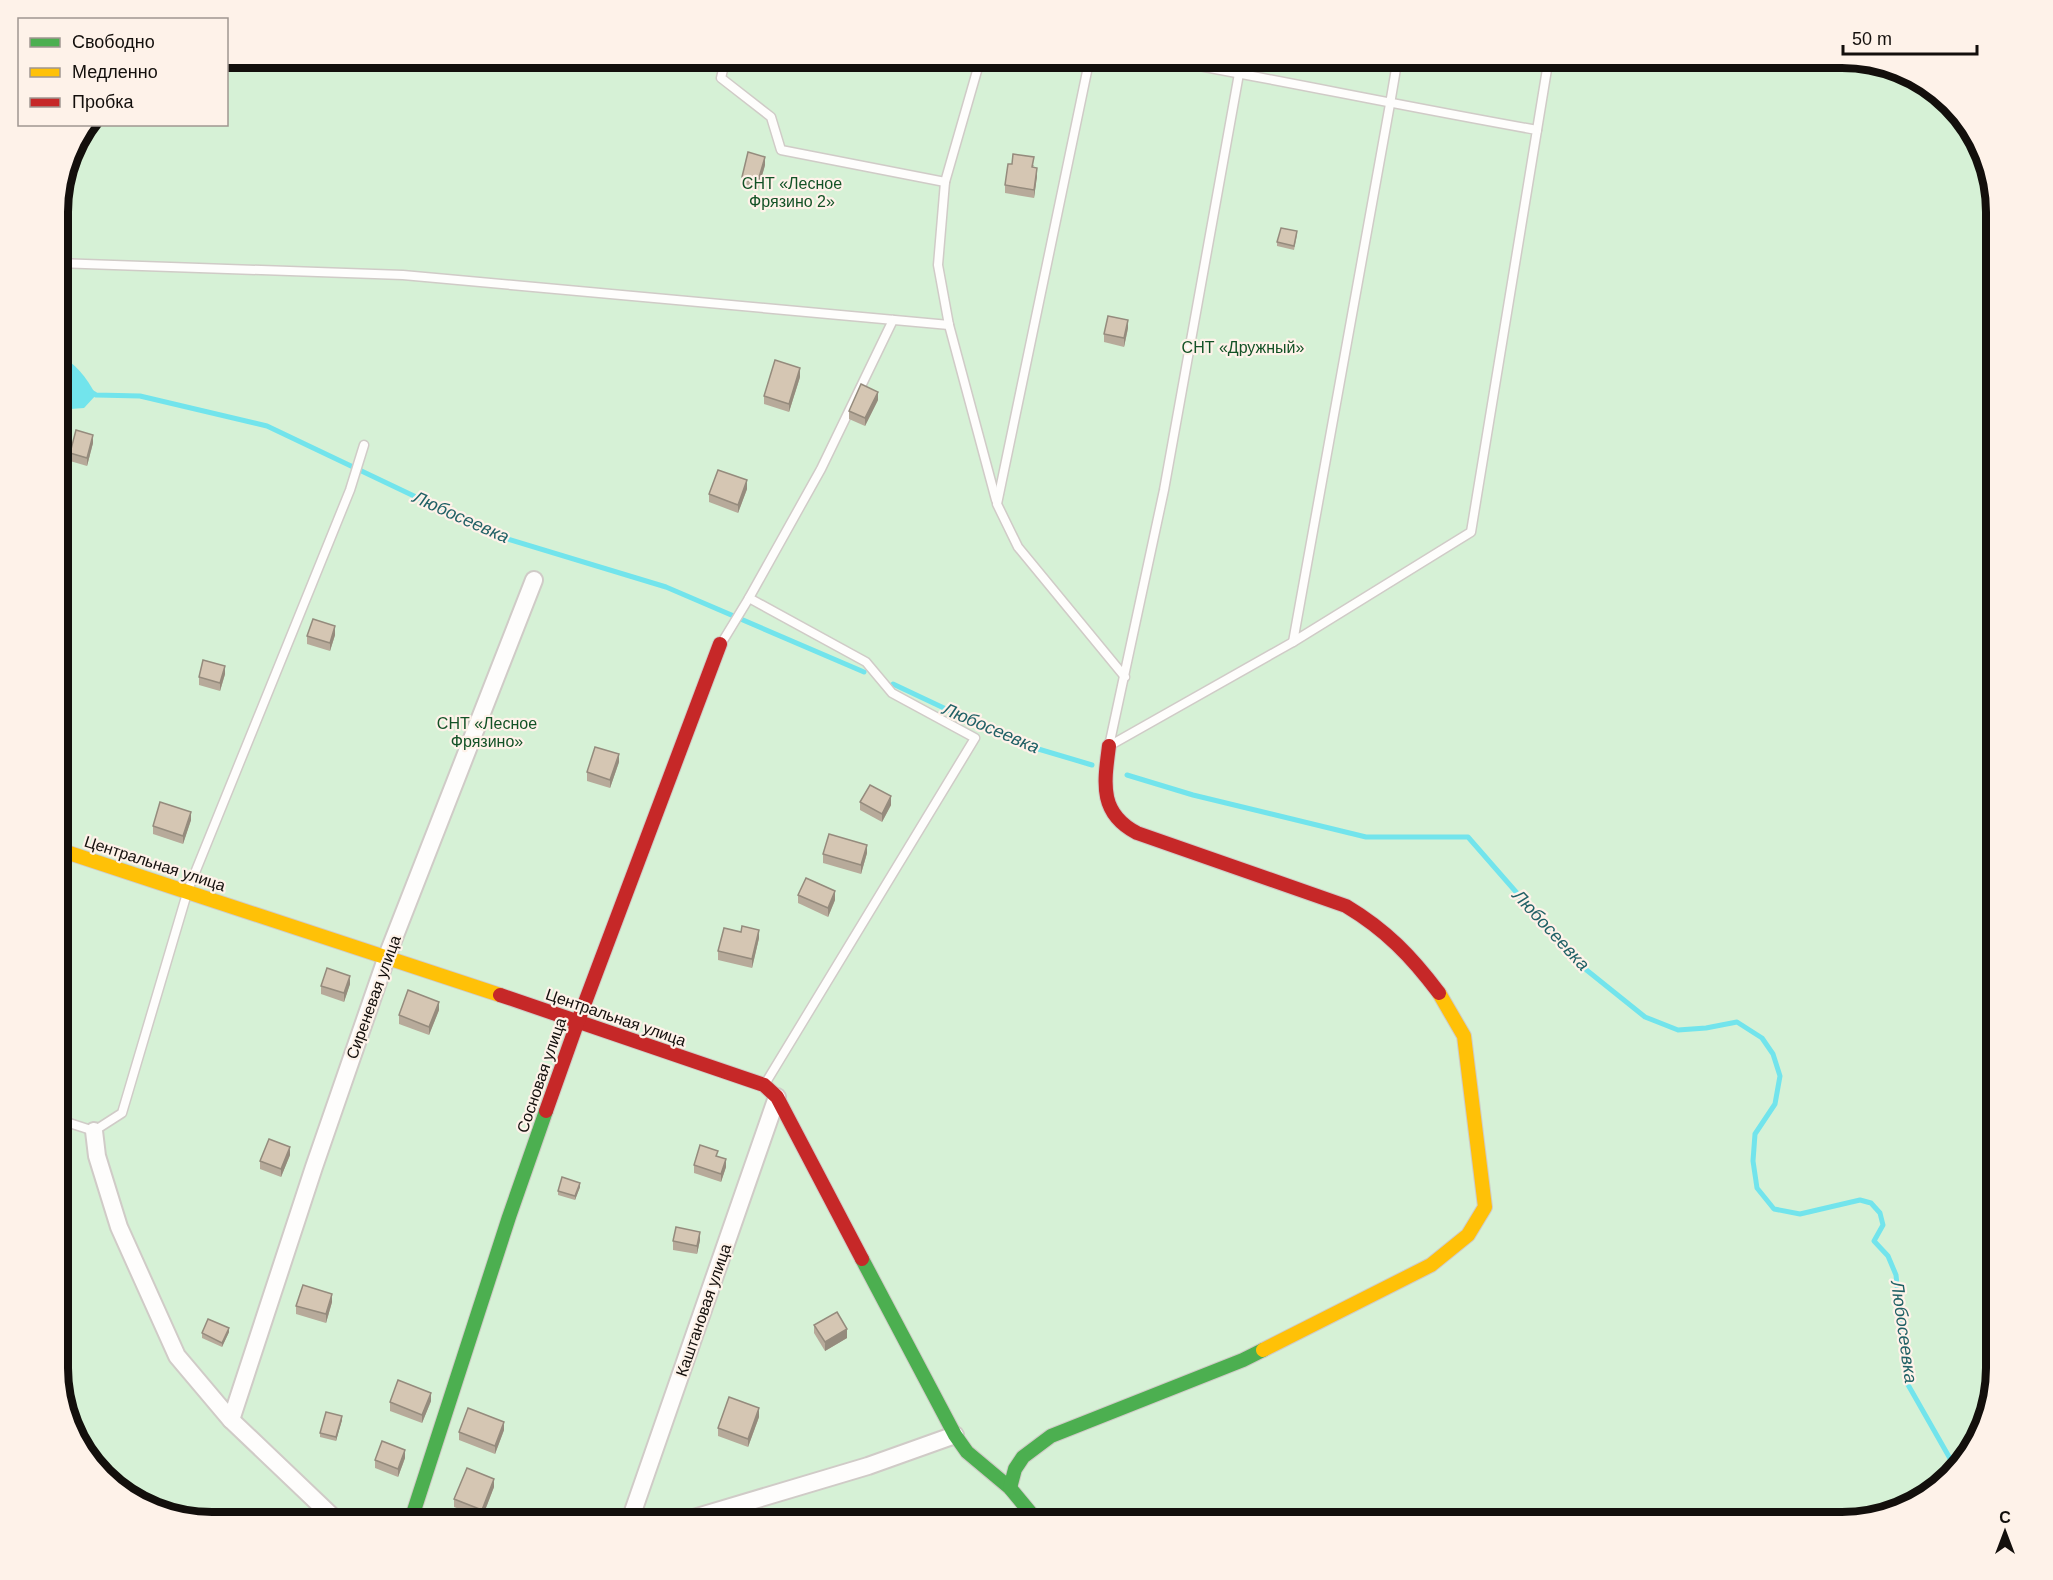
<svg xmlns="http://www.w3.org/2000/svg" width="2053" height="1580" font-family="Arial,sans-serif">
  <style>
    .green { fill: #d6f1d6 }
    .water { fill: #72e4ec }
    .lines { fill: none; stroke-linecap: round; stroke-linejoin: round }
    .stream { stroke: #72e4ec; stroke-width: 5 }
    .lane-casing { stroke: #d0cbc7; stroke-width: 11 }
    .street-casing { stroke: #d0cbc7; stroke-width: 20 }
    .fast-casing { stroke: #d0cbc7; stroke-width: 16 }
    .slow-casing { stroke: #d0cbc7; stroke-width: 16 }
    .jam-casing { stroke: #d0cbc7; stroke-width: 16 }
    .lane { stroke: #fefdfc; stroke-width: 8 }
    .street { stroke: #fefdfc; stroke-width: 16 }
    .fast { stroke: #4caf50; stroke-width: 14 }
    .slow { stroke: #ffc107; stroke-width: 14 }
    .jam { stroke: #c62828; stroke-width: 14 }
    .wall { fill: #b7aa9a }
    .shaded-wall { fill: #958b7d }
    .building { fill: #d5c6b3; stroke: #958b7d; stroke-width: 1.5 }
    .labels { text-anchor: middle; stroke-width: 4.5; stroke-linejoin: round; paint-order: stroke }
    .park-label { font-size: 16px; fill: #135226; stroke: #fef2e9 }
    .street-label { font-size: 16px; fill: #130f0c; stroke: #fef2e9 }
    .water-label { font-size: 18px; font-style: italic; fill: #216166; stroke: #fef2e9 }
    .rim { fill: none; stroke: #130f0c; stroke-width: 8 }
  </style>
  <rect width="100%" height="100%" fill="#f9f3ee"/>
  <!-- green -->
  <path class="green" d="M 227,57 L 1841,57 L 1891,65 L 1936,89 L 1980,143 L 1996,212 L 1996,1368 L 1988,1418 L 1964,1463 L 1909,1507 L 1841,1523 L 212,1523 L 162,1515 L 117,1491 L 73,1437 L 57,1378 L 57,202 L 73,143 L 87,125 L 226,124 Z"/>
  <!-- water -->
  <path class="water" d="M 57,354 C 76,363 86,377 96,395 L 84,408 L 57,410 Z"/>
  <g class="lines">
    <!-- stream -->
    <g class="stream">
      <path d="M 91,392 L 96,395 L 140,396 L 267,426 L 498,536 L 666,587 L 864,672"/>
      <path d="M 893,684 L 1018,743 L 1092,765"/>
      <path d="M 1127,775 L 1193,795 L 1366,837 L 1468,837 L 1579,964 L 1645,1017 L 1678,1030 L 1706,1028 L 1737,1022 L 1762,1038 L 1773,1054 L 1780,1076 L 1775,1104 L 1755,1134 L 1753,1161 L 1757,1188 L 1774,1209 L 1800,1214 L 1860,1200 L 1871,1203 L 1880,1213 L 1883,1225 L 1874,1241 L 1888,1256 L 1896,1275 L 1907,1383 L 1956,1469"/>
    </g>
    <defs>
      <g id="lane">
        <path d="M 726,57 L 721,78 L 771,117 L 781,150 L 945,182"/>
        <path d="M 981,57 L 945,182 L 938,265 L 949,325 L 996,500"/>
        <path d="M 1090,57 L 997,504 L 1018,547 L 1125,677"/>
        <path d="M 1150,57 C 1279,80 1407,107 1537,130 L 1471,532 L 1293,642 L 1390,104 L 1398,57"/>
        <path d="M 1537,130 L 1549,57"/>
        <path d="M 57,263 L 403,275 L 949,325"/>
        <path d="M 721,644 L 749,598"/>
        <path d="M 1109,746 L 1164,490 L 1242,57"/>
        <path d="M 1109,746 L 1293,642"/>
        <path d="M 765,1084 L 975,738 L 892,693 L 866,662 L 749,598 L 821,469 L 893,320"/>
        <path d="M 57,1119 L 94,1131 L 122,1113 L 188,890 L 350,490 L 364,445"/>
      </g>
      <g id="street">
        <path d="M 94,1131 L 97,1156 L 119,1227 L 177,1356 L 231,1420 L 337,1521 L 341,1523"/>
        <path d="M 231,1420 L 314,1167 L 387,956 L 534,580"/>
        <path d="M 629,1523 L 777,1097"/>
        <path d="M 677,1523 L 868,1466 L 955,1435"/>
      </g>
      <g id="fast">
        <path d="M 862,1259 L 955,1435 L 967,1452 L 1010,1488 L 1039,1523"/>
        <path d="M 1010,1488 L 1015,1469 L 1023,1457 L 1051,1436 L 1243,1360 L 1263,1350"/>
        <path d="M 410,1523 L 509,1217 L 546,1111"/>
      </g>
      <g id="slow">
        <path d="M 57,849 L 500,995"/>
        <path d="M 1263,1350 L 1431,1265 L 1468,1235 L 1485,1207 L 1464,1036 L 1439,993"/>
      </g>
      <g id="jam">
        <path d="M 1109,746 C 1104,784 1099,813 1137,833 L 1346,906 C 1386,930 1411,956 1439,993"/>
        <path d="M 500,995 L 764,1085 L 777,1097 L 862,1259"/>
        <path d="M 546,1111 L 578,1021 L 720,644"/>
      </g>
    </defs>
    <!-- lane casing -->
    <use href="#lane" class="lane-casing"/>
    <!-- street casing -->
    <use href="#street" class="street-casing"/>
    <!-- fast casing -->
    <use href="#fast" class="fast-casing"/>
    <!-- slow casing -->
    <use href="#slow" class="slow-casing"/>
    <!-- jam casing -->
    <use href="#jam" class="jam-casing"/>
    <!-- lane -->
    <use href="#lane" class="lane"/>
    <!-- street -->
    <use href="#street" class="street"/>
    <!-- fast -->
    <use href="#fast" class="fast"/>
    <!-- slow -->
    <use href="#slow" class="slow"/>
    <!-- jam -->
    <use href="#jam" class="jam"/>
  </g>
  <!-- wall -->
  <g class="wall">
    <path d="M 1012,164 L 1034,165 L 1033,167 L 1037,176 L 1034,198 L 1005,193 L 1005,185 Z"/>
    <path d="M 765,165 L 758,190 L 742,185 L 742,177 Z"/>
    <path d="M 1297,235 L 1294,250 L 1277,246 L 1277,242 Z"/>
    <path d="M 1128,328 L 1124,347 L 1104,342 L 1104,334 Z"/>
    <path d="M 800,377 L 789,412 L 764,404 L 764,396 Z"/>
    <path d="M 878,400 L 865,426 L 849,419 L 849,411 Z"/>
    <path d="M 93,443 L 87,466 L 70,461 L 70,453 Z"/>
    <path d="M 747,489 L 738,513 L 709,502 L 709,494 Z"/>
    <path d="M 335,635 L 330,651 L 307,644 L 307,636 Z"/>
    <path d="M 225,674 L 220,691 L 199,685 L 199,677 Z"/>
    <path d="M 619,762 L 610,788 L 587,781 L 587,772 Z"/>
    <path d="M 860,802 L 891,805 L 882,822 L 860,810 Z"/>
    <path d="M 191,820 L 183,844 L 153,834 L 153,826 Z"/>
    <path d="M 867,853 L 861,874 L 823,863 L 823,854 Z"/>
    <path d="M 798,895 L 835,900 L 828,917 L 798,903 Z"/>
    <path d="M 741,932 L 759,938 L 752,968 L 718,960 L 718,951 Z"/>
    <path d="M 350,984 L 344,1002 L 321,994 L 321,986 Z"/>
    <path d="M 439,1010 L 429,1035 L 399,1024 L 399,1015 Z"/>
    <path d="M 290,1155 L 281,1177 L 260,1169 L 260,1161 Z"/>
    <path d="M 718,1156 L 726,1167 L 721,1182 L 694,1173 L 694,1165 Z"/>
    <path d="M 580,1187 L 575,1200 L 558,1195 L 558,1191 Z"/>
    <path d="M 700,1240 L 697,1254 L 673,1250 L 673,1241 Z"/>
    <path d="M 332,1302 L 326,1323 L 296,1314 L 296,1306 Z"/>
    <path d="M 814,1325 L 847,1338 L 825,1351 L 814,1333 Z"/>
    <path d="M 229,1332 L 222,1347 L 202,1338 L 202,1333 Z"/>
    <path d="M 431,1401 L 422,1423 L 390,1411 L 390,1402 Z"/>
    <path d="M 759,1417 L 748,1447 L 718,1436 L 718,1428 Z"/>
    <path d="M 342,1420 L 336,1441 L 320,1437 L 320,1433 Z"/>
    <path d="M 504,1430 L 495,1454 L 459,1440 L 459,1432 Z"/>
    <path d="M 405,1458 L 398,1477 L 375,1468 L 375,1460 Z"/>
    <path d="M 494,1487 L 482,1518 L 454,1507 L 454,1499 Z"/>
  </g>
  <!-- shaded-wall -->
  <g class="shaded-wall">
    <path d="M 765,157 L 765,165 L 758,190 L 758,181 Z"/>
    <path d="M 1037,168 L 1037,176 L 1034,198 L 1034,190 Z"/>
    <path d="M 1128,320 L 1128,328 L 1124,347 L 1124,338 Z"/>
    <path d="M 800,368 L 800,377 L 789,412 L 789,404 Z"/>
    <path d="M 878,392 L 878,400 L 865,426 L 865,418 Z"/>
    <path d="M 93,435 L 93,443 L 87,466 L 87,458 Z"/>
    <path d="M 747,480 L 747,489 L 738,513 L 738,505 Z"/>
    <path d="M 335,626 L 335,635 L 330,651 L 330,643 Z"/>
    <path d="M 225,666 L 225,674 L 220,691 L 220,683 Z"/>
    <path d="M 619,754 L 619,762 L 610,788 L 610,780 Z"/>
    <path d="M 891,796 L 891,805 L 882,822 L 882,814 Z"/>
    <path d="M 191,812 L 191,820 L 183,844 L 183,836 Z"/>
    <path d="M 867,845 L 867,853 L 861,874 L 861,865 Z"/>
    <path d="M 835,891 L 835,900 L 828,917 L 828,908 Z"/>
    <path d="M 759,930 L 759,938 L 752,968 L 752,959 Z"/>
    <path d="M 350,976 L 350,984 L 344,1002 L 344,993 Z"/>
    <path d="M 439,1002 L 439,1010 L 429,1035 L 429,1027 Z"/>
    <path d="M 290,1147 L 290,1155 L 281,1177 L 281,1169 Z"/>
    <path d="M 726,1159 L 726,1167 L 721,1182 L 721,1174 Z"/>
    <path d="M 580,1183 L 580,1187 L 575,1200 L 575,1196 Z"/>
    <path d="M 700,1232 L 700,1240 L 697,1254 L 697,1246 Z"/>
    <path d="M 332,1294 L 332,1302 L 326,1323 L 326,1314 Z"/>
    <path d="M 229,1328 L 229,1332 L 222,1347 L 222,1343 Z"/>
    <path d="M 847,1329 L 847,1338 L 825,1351 L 825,1342 Z"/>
    <path d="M 431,1393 L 431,1401 L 422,1423 L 422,1415 Z"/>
    <path d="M 759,1408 L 759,1417 L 748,1447 L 748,1439 Z"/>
    <path d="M 342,1416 L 342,1420 L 336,1441 L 336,1437 Z"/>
    <path d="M 504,1422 L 504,1430 L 495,1454 L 495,1446 Z"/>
    <path d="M 405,1450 L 405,1458 L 398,1477 L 398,1469 Z"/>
    <path d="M 494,1479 L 494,1487 L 482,1518 L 482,1510 Z"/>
  </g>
  <!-- building -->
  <g class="building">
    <path d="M 748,152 L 765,157 L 758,181 L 742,177 Z"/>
    <path d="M 1013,154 L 1034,157 L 1032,167 L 1037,168 L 1034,190 L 1005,185 L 1008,164 L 1012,164 Z"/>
    <path d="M 1281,228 L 1297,231 L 1294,246 L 1277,242 Z"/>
    <path d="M 1108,316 L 1128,320 L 1124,338 L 1104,334 Z"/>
    <path d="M 775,360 L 800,368 L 789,404 L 764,396 Z"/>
    <path d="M 861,384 L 878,392 L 865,418 L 849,411 Z"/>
    <path d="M 76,430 L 93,435 L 87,458 L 70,453 Z"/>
    <path d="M 718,470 L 747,480 L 738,505 L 709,494 Z"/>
    <path d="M 313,619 L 335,626 L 330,643 L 307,636 Z"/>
    <path d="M 203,660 L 225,666 L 220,683 L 199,677 Z"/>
    <path d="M 595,747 L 619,754 L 610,780 L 587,772 Z"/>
    <path d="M 870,785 L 891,796 L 882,814 L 860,802 Z"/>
    <path d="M 160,802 L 191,812 L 183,836 L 153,826 Z"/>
    <path d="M 829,834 L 867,845 L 861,865 L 823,854 Z"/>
    <path d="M 806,878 L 835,891 L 828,908 L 798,895 Z"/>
    <path d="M 742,926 L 759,930 L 752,959 L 718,951 L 724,928 L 741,932 Z"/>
    <path d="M 327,968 L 350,976 L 344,993 L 321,986 Z"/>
    <path d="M 408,990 L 439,1002 L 429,1027 L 399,1015 Z"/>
    <path d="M 269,1139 L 290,1147 L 281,1169 L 260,1161 Z"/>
    <path d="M 700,1145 L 718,1151 L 716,1156 L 726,1159 L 721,1174 L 694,1165 Z"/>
    <path d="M 562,1177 L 580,1183 L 575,1196 L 558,1191 Z"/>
    <path d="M 676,1227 L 700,1232 L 697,1246 L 673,1241 Z"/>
    <path d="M 303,1285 L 332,1294 L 326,1314 L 296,1306 Z"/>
    <path d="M 837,1312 L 847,1329 L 825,1342 L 814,1325 Z"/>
    <path d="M 208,1319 L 229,1328 L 222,1343 L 202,1333 Z"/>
    <path d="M 398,1380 L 431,1393 L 422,1415 L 390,1402 Z"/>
    <path d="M 729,1397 L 759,1408 L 748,1439 L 718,1428 Z"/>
    <path d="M 468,1408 L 504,1422 L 495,1446 L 459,1432 Z"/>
    <path d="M 326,1412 L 342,1416 L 336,1437 L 320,1433 Z"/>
    <path d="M 382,1441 L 405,1450 L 398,1469 L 375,1460 Z"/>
    <path d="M 467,1468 L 494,1479 L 482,1510 L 454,1499 Z"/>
  </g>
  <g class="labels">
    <!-- park labels -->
    <g class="park-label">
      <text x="792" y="189">СНТ «Лесное<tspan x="792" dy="18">Фрязино 2»</tspan></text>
      <text x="1243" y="353">СНТ «Дружный»</text>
      <text x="487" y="729">СНТ «Лесное<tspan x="487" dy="18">Фрязино»</tspan></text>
    </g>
    <!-- street labels -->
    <g class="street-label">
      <text transform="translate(155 863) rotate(18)" y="6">Центральная улица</text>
      <text transform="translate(373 997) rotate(-70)" y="6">Сиреневая улица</text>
      <text transform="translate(616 1017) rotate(19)" y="6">Центральная улица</text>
      <text transform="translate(541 1075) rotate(-71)" y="6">Сосновая улица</text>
      <text transform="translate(703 1310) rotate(-71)" y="6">Каштановая улица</text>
    </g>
    <!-- water labels -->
    <g class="water-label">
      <text transform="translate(461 517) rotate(24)" y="6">Любосеевка</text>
      <text transform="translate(991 728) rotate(23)" y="6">Любосеевка</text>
      <text transform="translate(1551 930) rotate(47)" y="6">Любосеевка</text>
      <text transform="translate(1904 1332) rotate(82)" y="6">Любосеевка</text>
    </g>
  </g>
  <!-- crop -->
  <path d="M0 0H2053V1580H0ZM212 68H1842A144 144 0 0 1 1986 212V1368A144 144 0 0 1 1842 1512H212A144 144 0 0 1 68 1368V212A144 144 0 0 1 212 68Z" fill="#fef2e9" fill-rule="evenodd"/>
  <path class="rim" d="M212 68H1842A144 144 0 0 1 1986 212V1368A144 144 0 0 1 1842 1512H212A144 144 0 0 1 68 1368V212A144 144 0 0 1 212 68Z"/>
  <!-- legend -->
  <rect x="18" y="18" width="210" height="108" fill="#fef2e9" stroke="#a09791" stroke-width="1.5"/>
  <rect x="30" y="38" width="30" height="9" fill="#4caf50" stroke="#a09791" stroke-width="1.5"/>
  <text x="72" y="48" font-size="18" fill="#130f0c">Свободно</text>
  <rect x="30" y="68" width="30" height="9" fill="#ffc107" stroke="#a09791" stroke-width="1.5"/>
  <text x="72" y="78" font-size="18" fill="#130f0c">Медленно</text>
  <rect x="30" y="98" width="30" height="9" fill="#c62828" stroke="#a09791" stroke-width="1.5"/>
  <text x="72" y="108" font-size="18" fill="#130f0c">Пробка</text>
  <!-- north arrow -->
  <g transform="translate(2005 1532)" stroke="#fef2e9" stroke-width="4.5" paint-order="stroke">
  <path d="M0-4.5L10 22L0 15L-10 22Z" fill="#130f0c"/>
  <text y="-9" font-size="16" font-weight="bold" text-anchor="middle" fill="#130f0c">С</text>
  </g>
  <!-- scale -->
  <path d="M1843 45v9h134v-9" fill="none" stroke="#130f0c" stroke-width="3"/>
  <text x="1852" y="45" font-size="18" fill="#130f0c" stroke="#fef2e9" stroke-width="4.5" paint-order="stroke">50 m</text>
</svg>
